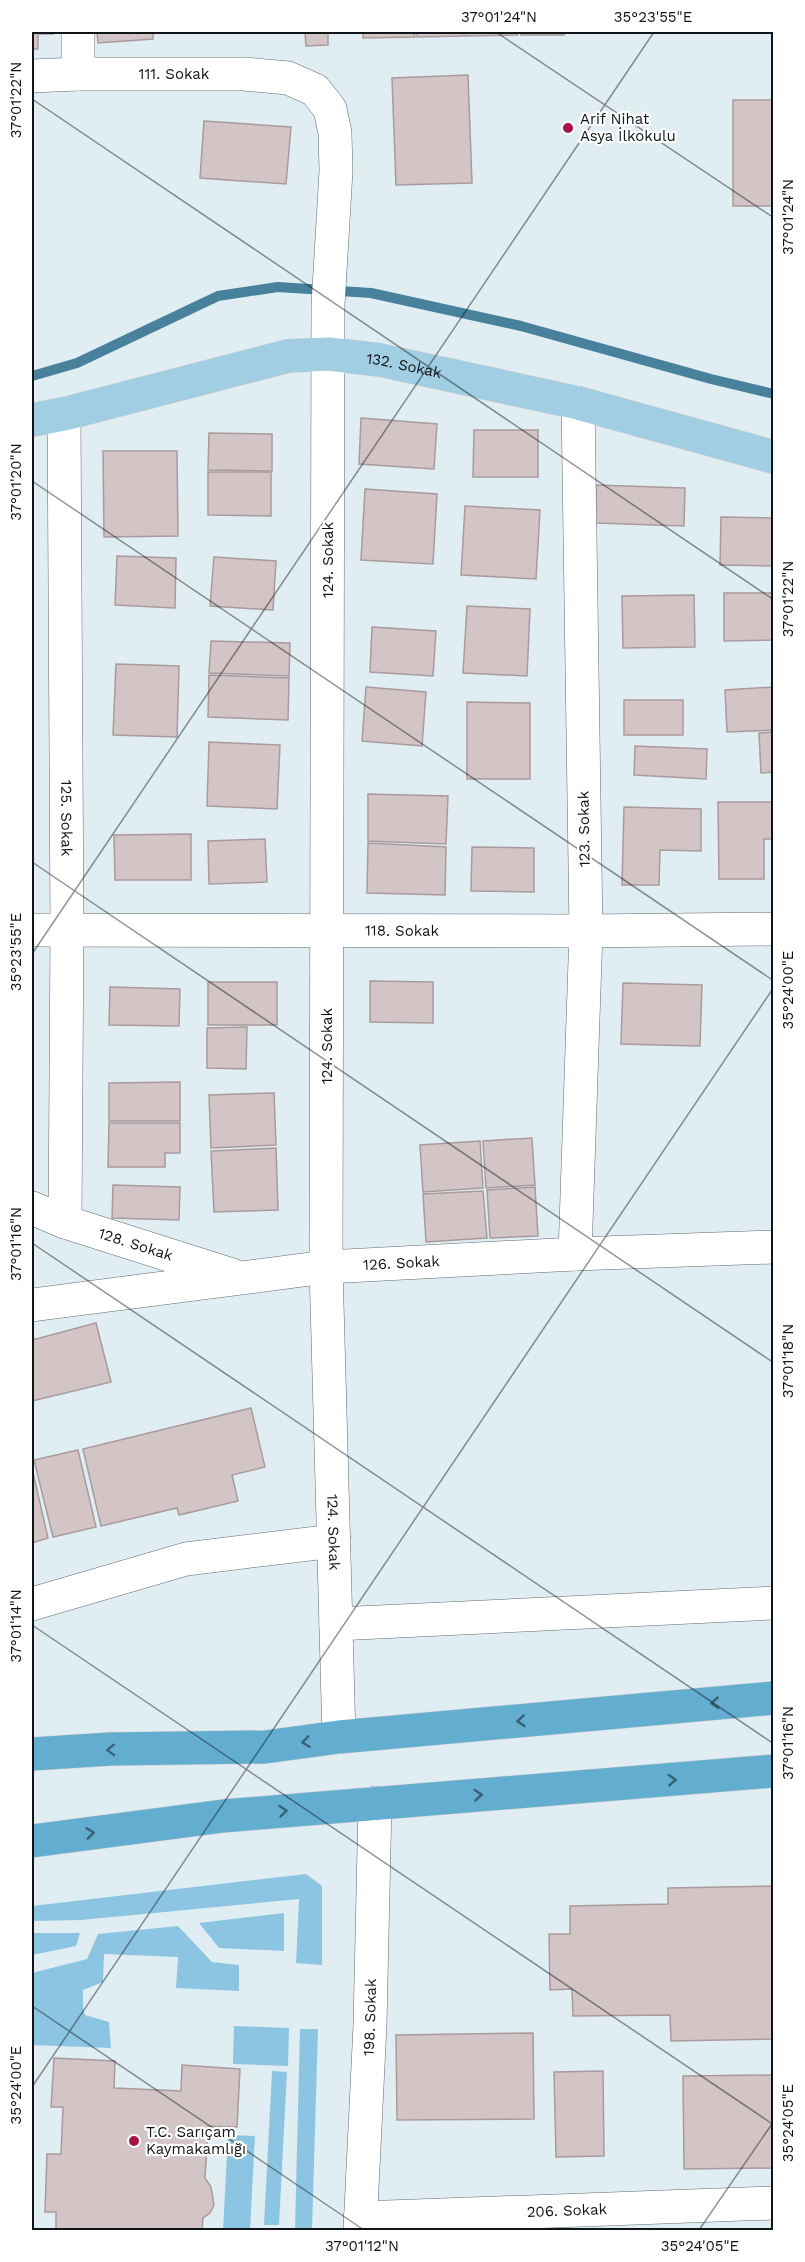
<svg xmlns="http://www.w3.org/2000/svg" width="805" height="2262" font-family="'Work Sans',sans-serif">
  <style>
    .green { fill: #8cc5e2 }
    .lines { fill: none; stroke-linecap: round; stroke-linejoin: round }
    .stream { stroke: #47819b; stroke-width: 10 }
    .building { fill: #d3c4c6; stroke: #a99b9d; stroke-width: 1.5 }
    .minor-casing { stroke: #606b71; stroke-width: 34 }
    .major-casing { stroke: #cacccc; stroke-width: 34 }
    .highway-casing { stroke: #cacccc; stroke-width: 34 }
    .minor { stroke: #fff; stroke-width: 33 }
    .major { stroke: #a1cee3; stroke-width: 33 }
    .highway { stroke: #62add0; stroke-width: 33 }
    .oneway { stroke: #396174 }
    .ticks { fill: none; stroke: #101517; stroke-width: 1.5; stroke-opacity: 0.45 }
    .poi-dot { fill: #a71248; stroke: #fff; stroke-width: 2 }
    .labels { text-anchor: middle; stroke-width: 4.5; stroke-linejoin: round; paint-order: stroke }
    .street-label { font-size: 15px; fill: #101517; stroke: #fff }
    .poi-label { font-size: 15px; fill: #101517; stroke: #fff; text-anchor: start }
    .neatline { fill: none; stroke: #101517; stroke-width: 2 }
    .ticks-label { font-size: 15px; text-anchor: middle; fill: #101517 }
  </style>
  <rect width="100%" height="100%" fill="#e0edf3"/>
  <!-- green -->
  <g class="green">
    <path d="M 306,1874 L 322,1886 L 322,1965 L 296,1963 L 299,1899 L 81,1920 L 32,1921 L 32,1906 Z"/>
    <path d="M 284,1913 L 284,1951 L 219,1948 L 199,1923 Z"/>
    <path d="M 178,1926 L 212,1962 L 239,1965 L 239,1991 L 176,1988 L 178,1957 L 104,1954 L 103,1982 L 83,1990 L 83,2008 L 85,2015 L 109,2022 L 111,2048 L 32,2045 L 32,1973 L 87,1959 L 98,1934 Z"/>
    <path d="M 32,1933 L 80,1933 L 76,1946 L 32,1955 Z"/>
    <path d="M 234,2026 L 289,2028 L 288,2066 L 233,2064 Z"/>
    <path d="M 300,2029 L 318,2029 L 312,2230 L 295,2230 Z"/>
    <path d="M 272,2071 L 287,2072 L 279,2225 L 264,2225 Z"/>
    <path d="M 228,2135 L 255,2136 L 250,2230 L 223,2230 Z"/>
  </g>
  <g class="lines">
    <!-- stream -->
    <path class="stream" d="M 32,376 L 77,363 L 218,296 L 278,287 L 371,293 L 521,326 L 711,379 L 774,394"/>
  </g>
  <!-- building -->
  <g class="building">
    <path d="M 32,32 L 54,32 L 53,34 L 38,34 L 38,49 L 32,49 Z"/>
    <path d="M 97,32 L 153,32 L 153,39 L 98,43 Z"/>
    <path d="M 305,32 L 328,32 L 328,45 L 306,46 Z"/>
    <path d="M 363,32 L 414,32 L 415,37 L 363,38 Z"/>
    <path d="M 417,32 L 463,32 L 463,36 L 417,37 Z"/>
    <path d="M 465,32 L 518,32 L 518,35 L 465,36 Z"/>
    <rect x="521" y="32" width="43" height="3"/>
    <path d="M 468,75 L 472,183 L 396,185 L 392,78 Z"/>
    <rect x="733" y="100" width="41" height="106"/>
    <path d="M 204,121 L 291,127 L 286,184 L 200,178 Z"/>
    <path d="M 361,418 L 437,424 L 434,469 L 359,464 Z"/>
    <path d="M 474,430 L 538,430 L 538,477 L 473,477 Z"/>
    <path d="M 209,433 L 272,434 L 272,471 L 208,470 Z"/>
    <path d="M 103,451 L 177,451 L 178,536 L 104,537 Z"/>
    <path d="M 208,472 L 271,472 L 271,516 L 208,515 Z"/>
    <path d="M 596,485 L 685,488 L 684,526 L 595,523 Z"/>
    <path d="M 365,489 L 437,494 L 433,564 L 361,560 Z"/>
    <path d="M 465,506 L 540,510 L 536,579 L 461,575 Z"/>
    <path d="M 721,517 L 774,518 L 774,566 L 720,565 Z"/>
    <path d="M 117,556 L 176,558 L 175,608 L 115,605 Z"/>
    <path d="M 214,557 L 276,561 L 273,610 L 210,606 Z"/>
    <path d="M 724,593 L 774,593 L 774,640 L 724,641 Z"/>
    <path d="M 694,595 L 695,647 L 623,648 L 622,596 Z"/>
    <path d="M 467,606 L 530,609 L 527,676 L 463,673 Z"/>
    <path d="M 372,627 L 436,631 L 433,676 L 370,672 Z"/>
    <path d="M 211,641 L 290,643 L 289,676 L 209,673 Z"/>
    <path d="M 116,664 L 179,666 L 177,737 L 113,735 Z"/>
    <path d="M 209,675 L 289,678 L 288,720 L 208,717 Z"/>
    <path d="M 366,687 L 426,692 L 422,746 L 362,741 Z"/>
    <path d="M 774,687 L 774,730 L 727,732 L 725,690 Z"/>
    <rect x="624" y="700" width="59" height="35"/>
    <path d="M 467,702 L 530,703 L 530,779 L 467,779 Z"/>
    <path d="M 774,732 L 774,772 L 761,773 L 759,733 Z"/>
    <path d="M 209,742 L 280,745 L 277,809 L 207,806 Z"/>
    <path d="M 635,746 L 707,749 L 706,779 L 634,775 Z"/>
    <path d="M 368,794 L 448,796 L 446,844 L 368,841 Z"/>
    <path d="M 718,802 L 774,802 L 774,839 L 764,839 L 764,879 L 719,879 Z"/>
    <path d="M 624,807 L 701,809 L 701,851 L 660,850 L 659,885 L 622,885 Z"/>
    <path d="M 191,834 L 191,880 L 115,880 L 114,835 Z"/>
    <path d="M 265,839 L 267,882 L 209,884 L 208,841 Z"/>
    <path d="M 368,843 L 446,847 L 445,895 L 367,893 Z"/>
    <path d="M 472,847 L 534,848 L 534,892 L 471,891 Z"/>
    <path d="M 370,981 L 433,982 L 433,1023 L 370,1022 Z"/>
    <rect x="208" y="982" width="69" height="43"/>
    <path d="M 623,983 L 702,985 L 700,1046 L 621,1044 Z"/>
    <path d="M 110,987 L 180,989 L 179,1026 L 109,1025 Z"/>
    <path d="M 247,1027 L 246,1069 L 207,1068 L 207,1028 Z"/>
    <path d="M 180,1082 L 180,1121 L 109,1121 L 109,1083 Z"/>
    <path d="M 274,1093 L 276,1145 L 211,1148 L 209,1095 Z"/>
    <path d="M 109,1123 L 180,1123 L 180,1153 L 165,1153 L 165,1167 L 108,1167 Z"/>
    <path d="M 532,1138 L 535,1185 L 486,1188 L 483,1141 Z"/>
    <path d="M 480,1141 L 483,1188 L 423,1192 L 420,1145 Z"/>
    <path d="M 276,1148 L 278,1210 L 214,1212 L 211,1151 Z"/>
    <path d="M 113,1185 L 180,1187 L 179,1220 L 112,1218 Z"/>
    <path d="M 535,1187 L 538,1236 L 490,1238 L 487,1190 Z"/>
    <path d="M 483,1191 L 487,1238 L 426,1242 L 423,1194 Z"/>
    <path d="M 96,1323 L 111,1382 L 32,1401 L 32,1340 Z"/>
    <path d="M 251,1408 L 265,1467 L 232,1475 L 238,1501 L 179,1515 L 177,1508 L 101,1526 L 83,1449 Z"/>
    <path d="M 78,1450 L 96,1527 L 53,1537 L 34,1460 Z"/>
    <path d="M 32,1468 L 48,1538 L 32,1543 Z"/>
    <path d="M 774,1886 L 774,2039 L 671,2041 L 670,2015 L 573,2016 L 572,1989 L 550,1990 L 549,1934 L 570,1934 L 570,1906 L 668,1904 L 668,1888 Z"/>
    <path d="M 533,2033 L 534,2119 L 397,2120 L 396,2035 Z"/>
    <path d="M 54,2058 L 115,2061 L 114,2088 L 181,2091 L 182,2065 L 240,2069 L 237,2127 L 208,2126 L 205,2178 L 211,2187 L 214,2205 L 210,2213 L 203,2218 L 202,2230 L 56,2230 L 56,2212 L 45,2212 L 47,2154 L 61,2154 L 63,2107 L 51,2107 Z"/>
    <path d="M 603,2071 L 604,2156 L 556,2157 L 554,2072 Z"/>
    <path d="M 774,2075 L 774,2168 L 684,2169 L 683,2076 Z"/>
  </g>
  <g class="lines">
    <defs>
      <g id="minor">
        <path d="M 78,74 L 78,32"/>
        <path id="s1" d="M 32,76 L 78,74 L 244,74 L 288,78 L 315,90 L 330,109 L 335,133 L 336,171 L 328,305 L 326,1267 L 339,1737"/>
        <path id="s2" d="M 64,414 L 67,930 L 65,1222"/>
        <path id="s3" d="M 32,930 L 586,931 L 774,929"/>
        <path id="s4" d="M 32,1208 L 65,1222 L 232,1275"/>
        <path d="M 575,1254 L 586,931 L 578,403"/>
        <path id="s5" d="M 32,1305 L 326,1267 L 575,1254 L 774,1247"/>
        <path d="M 32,1604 L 186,1559 L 334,1541"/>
        <path d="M 336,1624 L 774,1603"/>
        <path id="s6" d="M 360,2218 L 774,2203"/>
        <path id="s7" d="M 360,2230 L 370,2025 L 375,1803"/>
      </g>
      <g id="major">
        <path id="s8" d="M 32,420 L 64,414 L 288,356 L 328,354 L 380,360 L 578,403 L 774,457"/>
      </g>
      <g id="highway">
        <path d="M 32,1754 L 111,1749 L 265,1747 L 339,1737 L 774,1698"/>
        <path d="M 32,1841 L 223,1816 L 774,1771"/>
      </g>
    </defs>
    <!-- minor casing -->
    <use href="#minor" class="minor-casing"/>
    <!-- major casing -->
    <use href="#major" class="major-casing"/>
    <!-- highway casing -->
    <use href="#highway" class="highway-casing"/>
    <!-- minor -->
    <use href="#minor" class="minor"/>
    <!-- major -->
    <use href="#major" class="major"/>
    <!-- highway -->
    <use href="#highway" class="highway"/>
  </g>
  <!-- one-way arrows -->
  <defs><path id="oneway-chevron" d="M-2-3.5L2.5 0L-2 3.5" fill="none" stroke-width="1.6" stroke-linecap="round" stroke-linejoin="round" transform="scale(1.5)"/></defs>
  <g class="oneway">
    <use href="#oneway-chevron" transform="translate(715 1703) rotate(175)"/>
    <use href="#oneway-chevron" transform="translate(521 1721) rotate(175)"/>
    <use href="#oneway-chevron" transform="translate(306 1742) rotate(172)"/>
    <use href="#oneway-chevron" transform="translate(111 1750) rotate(178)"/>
    <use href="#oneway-chevron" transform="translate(672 1780) rotate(-4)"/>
    <use href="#oneway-chevron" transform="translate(478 1795) rotate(-4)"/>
    <use href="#oneway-chevron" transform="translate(283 1811) rotate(-5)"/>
    <use href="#oneway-chevron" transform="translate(90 1833) rotate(-7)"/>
  </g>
  <!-- ticks -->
  <path class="ticks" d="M 496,32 L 774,218M 32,99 L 774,600M 32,481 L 774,981M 32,862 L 774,1363M 32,954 L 654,32M 32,1243 L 774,1744M 32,1625 L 774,2125M 32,2006 L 364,2230M 32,2087 L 774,987M 699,2230 L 774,2121"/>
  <!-- markers -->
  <g class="poi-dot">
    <circle cx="568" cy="128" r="6"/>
    <circle cx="134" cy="2141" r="6"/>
  </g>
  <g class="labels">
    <!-- street labels -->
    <g class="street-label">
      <text dy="5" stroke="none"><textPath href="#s1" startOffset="142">111. Sokak</textPath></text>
      <text dy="5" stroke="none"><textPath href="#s8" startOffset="381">132. Sokak</textPath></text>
      <text transform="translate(328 560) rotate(-90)" y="5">124. Sokak</text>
      <text dy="5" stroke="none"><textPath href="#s2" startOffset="404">125. Sokak</textPath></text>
      <text transform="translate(584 829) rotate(-91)" y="5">123. Sokak</text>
      <text dy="5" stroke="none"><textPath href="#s3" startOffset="370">118. Sokak</textPath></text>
      <text transform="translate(327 1046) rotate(-90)" y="5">124. Sokak</text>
      <text dy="5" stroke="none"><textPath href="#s4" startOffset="110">128. Sokak</textPath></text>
      <text dy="5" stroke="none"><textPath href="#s5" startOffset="372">126. Sokak</textPath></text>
      <text dy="5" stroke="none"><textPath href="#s1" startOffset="1734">124. Sokak</textPath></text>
      <text dy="5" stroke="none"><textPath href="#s7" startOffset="213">198. Sokak</textPath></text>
      <text dy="5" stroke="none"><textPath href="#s6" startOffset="207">206. Sokak</textPath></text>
    </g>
    <!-- poi labels -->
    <g class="poi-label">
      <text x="580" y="124">Arif Nihat<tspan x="580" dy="17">Asya İlkokulu</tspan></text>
      <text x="146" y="2137">T.C. Sarıçam<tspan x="146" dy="17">Kaymakamlığı</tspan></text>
    </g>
  </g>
  <!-- border -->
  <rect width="805" height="2262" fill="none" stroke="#ffffff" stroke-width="66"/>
  <rect x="33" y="33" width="739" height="2196" class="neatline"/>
  <g class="ticks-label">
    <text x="499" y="22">37°01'24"N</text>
    <text x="653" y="22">35°23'55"E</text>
    <text transform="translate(16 100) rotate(-90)" y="5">37°01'22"N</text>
    <text transform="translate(788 217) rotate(-90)" y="5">37°01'24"N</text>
    <text transform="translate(16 482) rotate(-90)" y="5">37°01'20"N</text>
    <text transform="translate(788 599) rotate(-90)" y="5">37°01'22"N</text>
    <text transform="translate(16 952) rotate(-90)" y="5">35°23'55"E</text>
    <text transform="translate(788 990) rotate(-90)" y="5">35°24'00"E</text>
    <text transform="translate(16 1244) rotate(-90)" y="5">37°01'16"N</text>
    <text transform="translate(788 1361) rotate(-90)" y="5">37°01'18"N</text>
    <text transform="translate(16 1626) rotate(-90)" y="5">37°01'14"N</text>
    <text transform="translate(788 1743) rotate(-90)" y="5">37°01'16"N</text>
    <text transform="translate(16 2085) rotate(-90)" y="5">35°24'00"E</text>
    <text transform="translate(788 2123) rotate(-90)" y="5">35°24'05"E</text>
    <text x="362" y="2251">37°01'12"N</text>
    <text x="700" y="2251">35°24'05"E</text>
  </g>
</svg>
